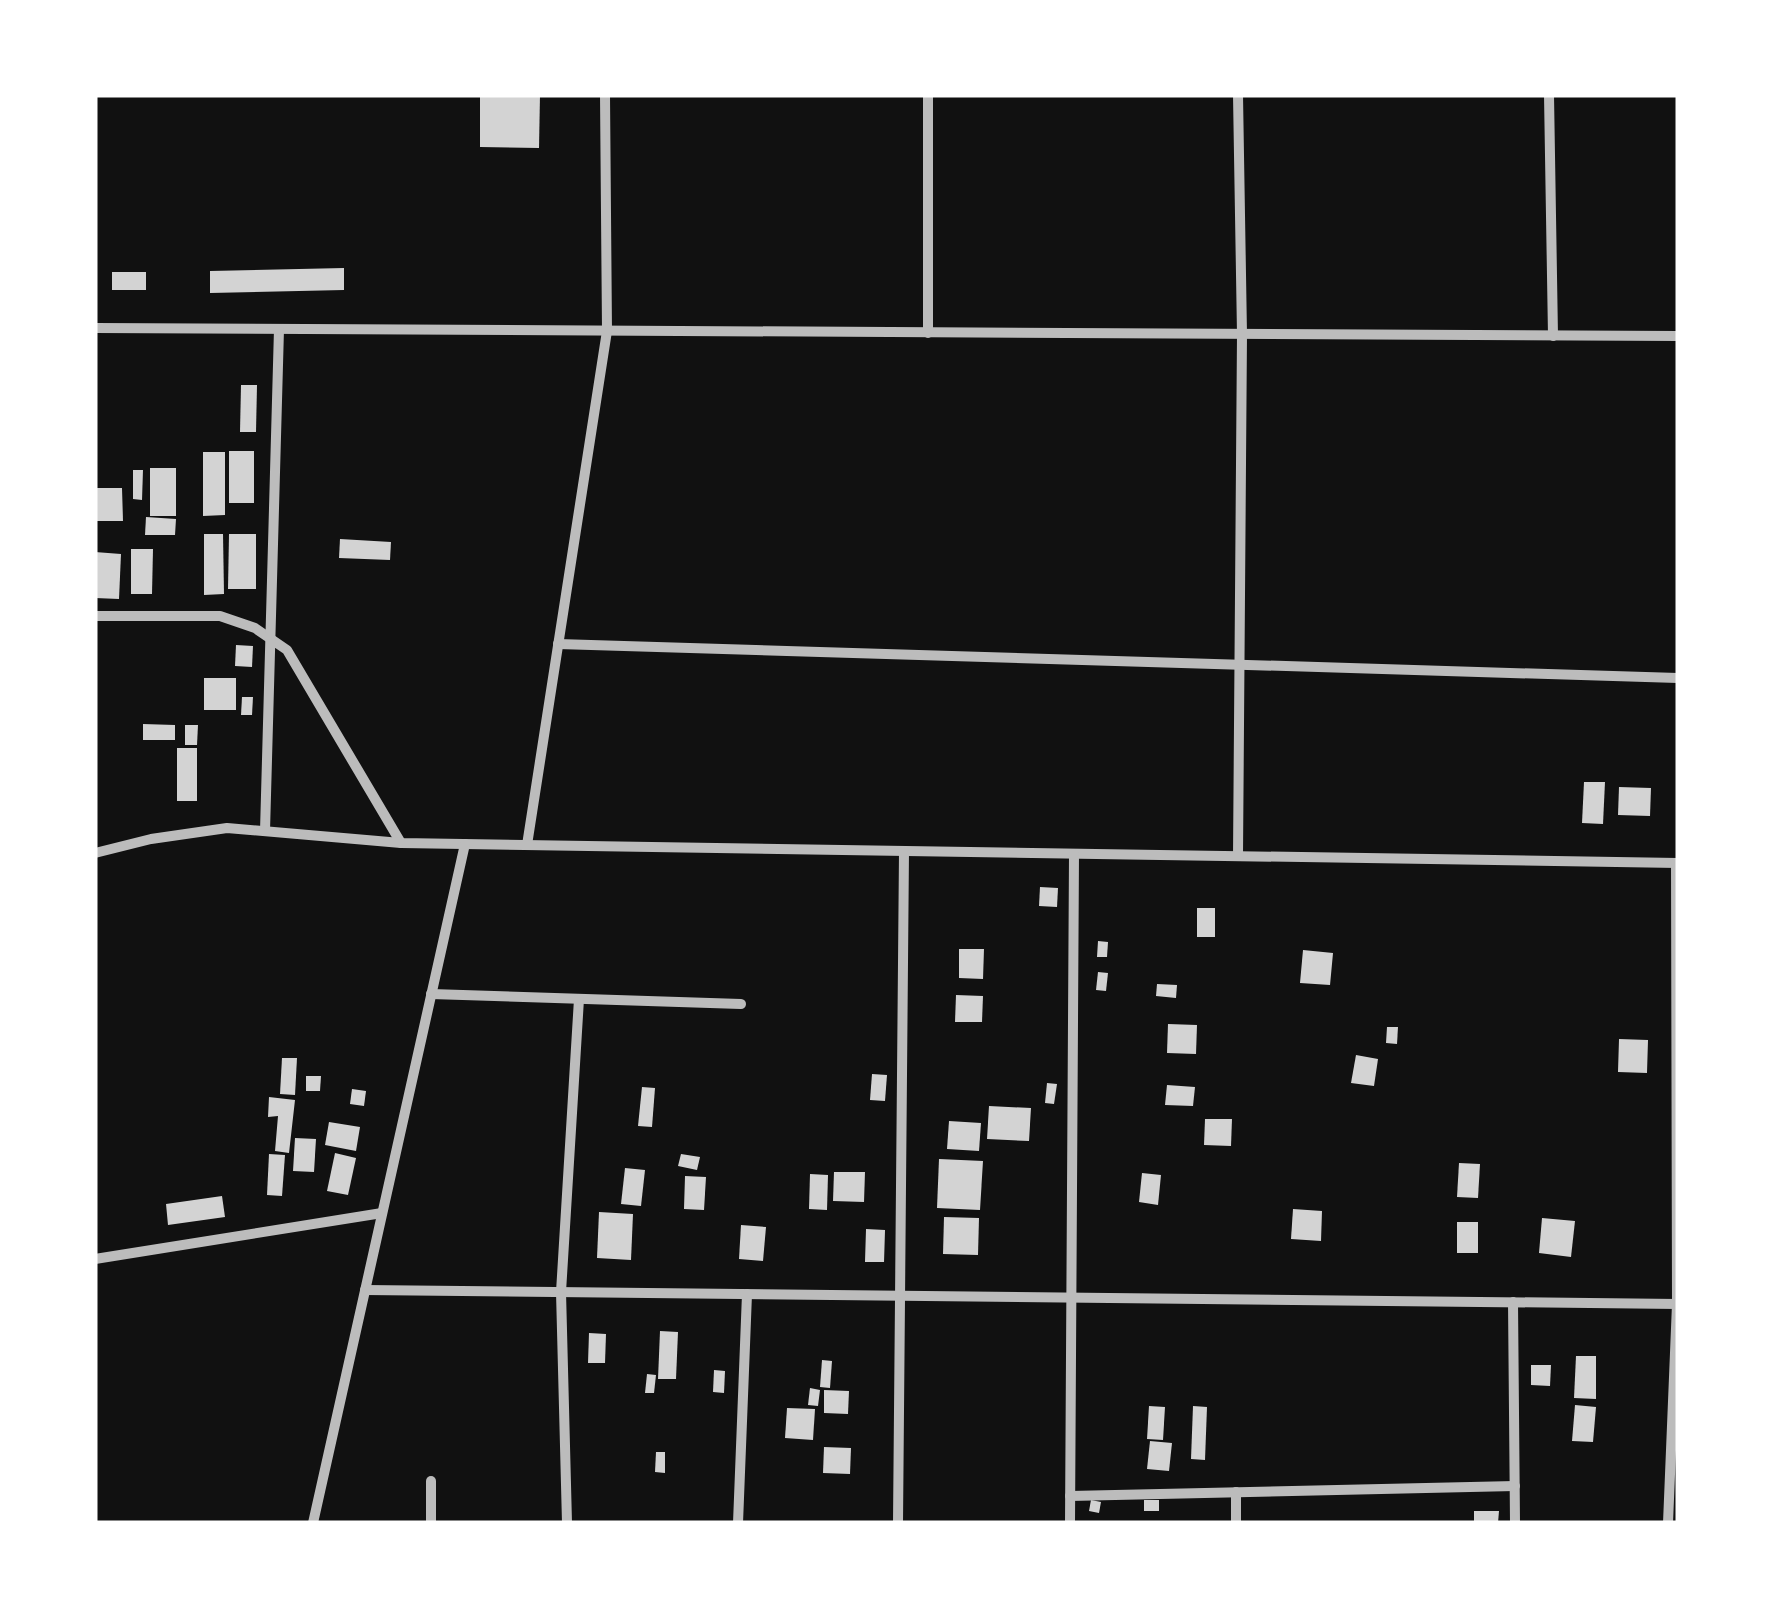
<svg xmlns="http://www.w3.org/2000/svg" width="1773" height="1618" font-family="'Noto Sans',sans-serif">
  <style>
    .building { fill: #d3d3d3 }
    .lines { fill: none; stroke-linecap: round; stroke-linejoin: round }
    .minor { stroke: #bcbcbc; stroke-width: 10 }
  </style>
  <rect width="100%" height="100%" fill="#111"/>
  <!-- building -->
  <g class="building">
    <path d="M 480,95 L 540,95 L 539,148 L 480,147 Z"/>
    <path d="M 344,268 L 344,290 L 210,293 L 210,271 Z"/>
    <rect x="112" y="272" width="34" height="18"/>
    <path d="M 241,385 L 257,385 L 256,432 L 240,432 Z"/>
    <rect x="229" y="451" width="25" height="52"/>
    <path d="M 203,452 L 225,452 L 225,515 L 203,516 Z"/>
    <rect x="150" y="468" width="26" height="48"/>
    <path d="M 133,470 L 143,470 L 142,500 L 133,499 Z"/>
    <path d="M 95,488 L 122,488 L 123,521 L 95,521 Z"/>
    <path d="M 146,517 L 176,519 L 175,535 L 145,535 Z"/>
    <path d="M 204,534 L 223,534 L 224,594 L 204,595 Z"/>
    <path d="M 229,534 L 256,534 L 256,589 L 228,589 Z"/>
    <path d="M 340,539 L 391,542 L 390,560 L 339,558 Z"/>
    <path d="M 131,549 L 153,549 L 152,594 L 131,594 Z"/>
    <path d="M 95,552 L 121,554 L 119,599 L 95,598 Z"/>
    <path d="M 236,645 L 253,646 L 252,667 L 235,666 Z"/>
    <rect x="204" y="678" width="32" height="32"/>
    <path d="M 242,697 L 253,697 L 252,715 L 241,715 Z"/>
    <path d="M 143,724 L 175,725 L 175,740 L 143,740 Z"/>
    <path d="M 185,725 L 198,725 L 197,745 L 185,745 Z"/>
    <rect x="177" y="748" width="20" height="53"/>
    <path d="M 1584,782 L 1605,782 L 1603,824 L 1582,823 Z"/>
    <path d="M 1619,787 L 1651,788 L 1650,816 L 1618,815 Z"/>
    <path d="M 1040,887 L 1058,888 L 1057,907 L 1039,906 Z"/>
    <rect x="1197" y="908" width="18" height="29"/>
    <path d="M 1098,941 L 1108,942 L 1107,957 L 1097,957 Z"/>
    <path d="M 959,949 L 984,949 L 983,979 L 959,978 Z"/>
    <path d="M 1303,950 L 1333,953 L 1330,985 L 1300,983 Z"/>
    <path d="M 1098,972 L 1108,973 L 1106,991 L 1096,990 Z"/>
    <path d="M 1157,984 L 1177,985 L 1176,998 L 1156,996 Z"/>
    <path d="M 956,995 L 983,996 L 982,1022 L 955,1022 Z"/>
    <path d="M 1168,1024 L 1197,1025 L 1196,1054 L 1167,1053 Z"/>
    <path d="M 1387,1027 L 1398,1027 L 1397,1044 L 1386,1043 Z"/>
    <path d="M 1619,1039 L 1648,1040 L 1647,1073 L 1618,1072 Z"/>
    <path d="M 1356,1055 L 1378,1059 L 1374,1086 L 1351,1083 Z"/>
    <path d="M 282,1058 L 297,1058 L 295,1095 L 280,1094 Z"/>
    <path d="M 872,1074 L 887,1075 L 885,1101 L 870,1100 Z"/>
    <path d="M 306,1076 L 321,1076 L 320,1091 L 306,1091 Z"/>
    <path d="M 1047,1083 L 1057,1084 L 1054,1104 L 1045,1103 Z"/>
    <path d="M 1167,1085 L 1195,1087 L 1193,1106 L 1165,1105 Z"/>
    <path d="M 642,1087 L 655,1088 L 652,1127 L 638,1126 Z"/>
    <path d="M 352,1089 L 366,1091 L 364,1106 L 350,1104 Z"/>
    <path d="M 269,1097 L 295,1100 L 289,1153 L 275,1151 L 278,1116 L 268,1117 Z"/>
    <path d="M 989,1106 L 1031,1108 L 1029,1141 L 987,1139 Z"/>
    <path d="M 1205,1119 L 1232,1119 L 1231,1146 L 1204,1145 Z"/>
    <path d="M 949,1121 L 981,1123 L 979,1151 L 947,1149 Z"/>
    <path d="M 329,1122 L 360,1127 L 356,1151 L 325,1145 Z"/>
    <path d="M 295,1138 L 316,1139 L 314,1172 L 293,1171 Z"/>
    <path d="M 335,1153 L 356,1158 L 348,1195 L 327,1191 Z"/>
    <path d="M 269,1154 L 285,1155 L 282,1196 L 267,1195 Z"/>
    <path d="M 681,1154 L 700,1157 L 697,1170 L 678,1166 Z"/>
    <path d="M 939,1159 L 983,1161 L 980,1210 L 937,1208 Z"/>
    <path d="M 1459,1163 L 1480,1164 L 1478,1198 L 1457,1197 Z"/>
    <path d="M 625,1168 L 645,1170 L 641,1206 L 621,1204 Z"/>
    <path d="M 834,1172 L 865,1172 L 864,1202 L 833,1201 Z"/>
    <path d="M 1142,1173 L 1161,1175 L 1158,1205 L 1139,1202 Z"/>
    <path d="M 810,1174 L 828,1175 L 827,1210 L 809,1209 Z"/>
    <path d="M 685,1176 L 706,1177 L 704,1210 L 684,1209 Z"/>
    <path d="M 222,1196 L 225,1217 L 168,1225 L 166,1204 Z"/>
    <path d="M 1293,1209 L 1322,1211 L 1321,1241 L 1291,1239 Z"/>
    <path d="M 599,1212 L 633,1214 L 631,1260 L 597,1258 Z"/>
    <path d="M 944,1217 L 979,1218 L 978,1255 L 943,1254 Z"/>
    <path d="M 1542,1218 L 1575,1221 L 1571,1257 L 1539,1253 Z"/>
    <rect x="1457" y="1222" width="21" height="31"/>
    <path d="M 741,1225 L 766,1227 L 763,1261 L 739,1259 Z"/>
    <path d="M 866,1229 L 885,1230 L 884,1262 L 865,1262 Z"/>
    <path d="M 660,1331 L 678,1332 L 676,1379 L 658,1379 Z"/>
    <path d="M 589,1333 L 606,1334 L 605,1363 L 588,1363 Z"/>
    <path d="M 1576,1356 L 1596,1356 L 1596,1399 L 1574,1398 Z"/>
    <path d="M 822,1360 L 832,1361 L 830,1388 L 820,1387 Z"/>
    <path d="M 1531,1365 L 1551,1365 L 1550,1386 L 1531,1385 Z"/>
    <path d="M 714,1370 L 725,1371 L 724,1393 L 713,1392 Z"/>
    <path d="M 647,1374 L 656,1375 L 654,1393 L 645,1393 Z"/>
    <path d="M 810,1388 L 820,1390 L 818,1406 L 808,1405 Z"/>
    <path d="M 824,1390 L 849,1391 L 848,1414 L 824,1413 Z"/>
    <path d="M 1575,1405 L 1596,1407 L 1593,1442 L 1572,1441 Z"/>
    <path d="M 1149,1406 L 1165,1407 L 1163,1440 L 1147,1439 Z"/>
    <path d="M 1193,1406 L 1207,1407 L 1205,1460 L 1191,1459 Z"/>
    <path d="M 787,1408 L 815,1409 L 813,1440 L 785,1438 Z"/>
    <path d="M 1150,1441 L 1172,1443 L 1169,1471 L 1147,1469 Z"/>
    <path d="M 824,1447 L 851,1448 L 850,1474 L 823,1473 Z"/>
    <path d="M 656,1452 L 665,1452 L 665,1473 L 655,1472 Z"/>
    <path d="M 1091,1500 L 1101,1502 L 1099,1513 L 1089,1511 Z"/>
    <rect x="1144" y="1500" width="15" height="11"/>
    <path d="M 1474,1511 L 1499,1511 L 1498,1523 L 1474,1523 Z"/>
  </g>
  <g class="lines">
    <!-- minor -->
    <g class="minor">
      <path d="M 928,95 L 928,333"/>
      <path d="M 1238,95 L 1242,334 L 1238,856"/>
      <path d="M 1549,95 L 1553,336"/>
      <path d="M 95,328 L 1678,336"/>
      <path d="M 95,616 L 220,616 L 255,628 L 287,650 L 401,843"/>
      <path d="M 558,644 L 1678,678"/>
      <path d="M 265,831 L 279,329"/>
      <path d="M 527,845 L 607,331 L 605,95"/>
      <path d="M 95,853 L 151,839 L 227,828 L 401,843 L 1678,863"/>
      <path d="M 431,994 L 741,1004"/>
      <path d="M 95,1259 L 382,1213"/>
      <path d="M 365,1290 L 1678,1304"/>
      <path d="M 1513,1302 L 1515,1523"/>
      <path d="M 431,1481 L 431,1523"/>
      <path d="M 1236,1492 L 1236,1523"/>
      <path d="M 1070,1496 L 1515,1486"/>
      <path d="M 313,1523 L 465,844"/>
      <path d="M 567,1523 L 561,1292 L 579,999"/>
      <path d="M 738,1523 L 747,1294"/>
      <path d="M 898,1523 L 904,851"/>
      <path d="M 1070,1523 L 1074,854"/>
      <path d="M 1668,1523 L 1677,1304 L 1676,863"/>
    </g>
  </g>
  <!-- border -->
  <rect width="1773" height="1618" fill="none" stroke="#ffffff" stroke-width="195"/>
</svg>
